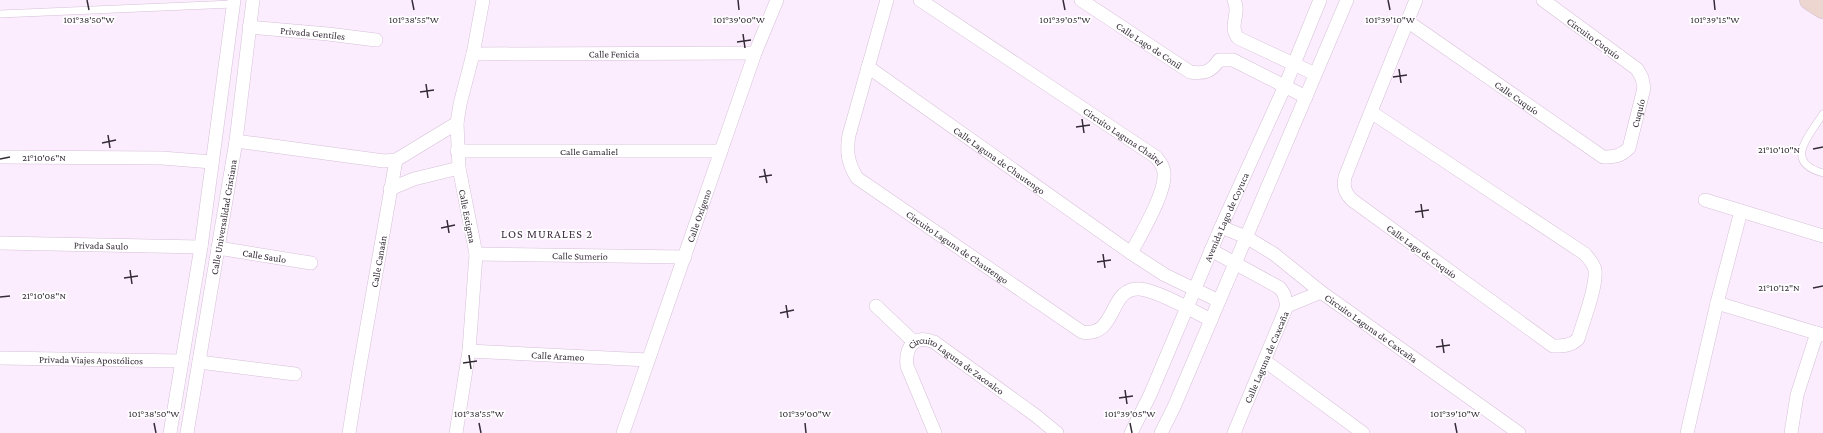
<svg xmlns="http://www.w3.org/2000/svg" width="1823" height="433" font-family="'Crimson Pro',serif">
  <style>
    .lines { fill: none; stroke-linecap: round; stroke-linejoin: round }
    .lane-casing { stroke: #d6bfd9; stroke-width: 8 }
    .street-casing { stroke: #d6bfd9; stroke-width: 14 }
    .secondary-casing { stroke: #d6bfd9; stroke-width: 20 }
    .lane { stroke: #fff; stroke-width: 7 }
    .street { stroke: #fff; stroke-width: 13 }
    .secondary { stroke: #edd6cf; stroke-width: 19 }
    .ticks { fill: none; stroke: #352c37; stroke-width: 1.5 }
    .labels { text-anchor: middle; stroke-width: 3.5; stroke-linejoin: round; paint-order: stroke }
    .street-label { font-size: 10px; fill: #352c37; stroke: #fff }
    .quarter-label { font-size: 12px; letter-spacing: 1px; fill: #3d2b40; stroke: #fff }
    .ticks-label { font-size: 10px; text-anchor: middle; fill: #352c37; stroke: #fff; stroke-width: 3.5; stroke-linejoin: round; paint-order: stroke }
  </style>
  <rect width="100%" height="100%" fill="#fbedfd"/>
  <g class="lines">
    <defs>
      <g id="lane">
        <path d="M 0,14 L 233,4"/>
        <path d="M 1823,114 C 1809,136 1783,162 1823,173"/>
      </g>
      <g id="street">
        <path id="s1" d="M 887,0 L 849,135 C 846,152 848,163 857,178 L 1082,332 C 1118,338 1108,286 1140,289 C 1159,291 1193,311 1211,320"/>
        <path id="s2" d="M 920,0 L 1156,157 C 1160,162 1164,167 1164,173 C 1166,193 1141,234 1131,253"/>
        <path id="s3" d="M 1081,0 L 1190,72 C 1204,74 1211,72 1219,60 L 1233,60 L 1306,97"/>
        <path d="M 1234,0 C 1241,15 1228,24 1238,38 L 1315,74"/>
        <path id="s4" d="M 1407,21 L 1603,157 C 1615,157 1621,156 1629,148 L 1644,88 L 1642,78 L 1637,69 L 1543,0"/>
        <path id="s5" d="M 249,27 L 328,34 L 376,40"/>
        <path id="s6" d="M 473,54 L 755,53"/>
        <path id="s7" d="M 868,67 L 1131,253 L 1165,275 L 1219,301"/>
        <path d="M 1371,112 L 1585,254 C 1589,259 1594,264 1595,270 C 1597,287 1583,322 1578,339 C 1571,346 1563,346 1553,346 L 1352,200 C 1345,193 1343,187 1345,177 C 1368,118 1392,59 1416,0"/>
        <path d="M 236,141 L 384,161 L 396,160 L 457,123"/>
        <path id="s8" d="M 457,151 L 721,151"/>
        <path d="M 0,157 L 162,158 L 212,162"/>
        <path d="M 390,189 L 414,179 L 459,168"/>
        <path d="M 1705,200 L 1823,236"/>
        <path id="s9" d="M 1221,227 L 1246,237 L 1274,254 L 1321,292 L 1519,433"/>
        <path id="s10" d="M 0,243 L 201,247"/>
        <path id="s11" d="M 218,248 L 311,263"/>
        <path d="M 1211,250 L 1280,288 L 1284,294 L 1287,306 L 1234,433"/>
        <path id="s12" d="M 476,254 L 685,257"/>
        <path d="M 1717,303 L 1823,335"/>
        <path d="M 876,306 L 914,342"/>
        <path d="M 1287,306 L 1321,292"/>
        <path id="s13" d="M 469,351 L 648,360"/>
        <path id="s14" d="M 0,358 L 182,361"/>
        <path d="M 1265,361 L 1363,433"/>
        <path d="M 199,362 L 295,374"/>
        <path d="M 170,433 L 201,247 L 234,0"/>
        <path id="s15" d="M 187,433 L 236,141 L 253,0"/>
        <path id="s16" d="M 349,433 L 359,371 L 396,160"/>
        <path d="M 456,433 L 469,351 L 476,254 L 459,168 L 457,123 L 460,104 L 473,54 L 483,0"/>
        <path id="s17" d="M 623,433 L 755,53 L 777,0"/>
        <path id="s18" d="M 935,433 L 907,366 C 905,347 914,334 934,342 L 1035,415 L 1057,433"/>
        <path id="s19" d="M 1131,433 L 1150,395 L 1221,227 L 1285,86 L 1320,0"/>
        <path d="M 1161,433 L 1174,407 L 1347,0"/>
        <path d="M 1687,433 L 1717,303 L 1741,211"/>
        <path d="M 1791,433 L 1797,395 L 1817,333"/>
      </g>
      <path id="secondary" d="M 1809,0 L 1823,9"/>
    </defs>
    <!-- lane casing -->
    <use href="#lane" class="lane-casing"/>
    <!-- street casing -->
    <use href="#street" class="street-casing"/>
    <!-- secondary casing -->
    <use href="#secondary" class="secondary-casing"/>
    <!-- lane -->
    <use href="#lane" class="lane"/>
    <!-- street -->
    <use href="#street" class="street"/>
    <!-- secondary -->
    <use href="#secondary" class="secondary"/>
  </g>
  <!-- ticks -->
  <path class="ticks" d="M 87,0 L 89,10M 412,0 L 414,10M 738,0 L 739,10M 1063,0 L 1065,10M 1388,0 L 1390,10M 1714,0 L 1715,10M 743,34 L 745,48M 737,42 L 751,40M 1399,69 L 1401,83M 1393,77 L 1407,75M 426,84 L 428,98M 420,92 L 434,90M 1082,119 L 1084,133M 1076,127 L 1090,125M 108,135 L 110,148M 102,143 L 116,140M 1813,149 L 1823,147M 0,159 L 10,157M 764,169 L 767,183M 759,177 L 772,175M 1421,204 L 1423,218M 1415,212 L 1429,210M 447,220 L 449,233M 441,228 L 455,225M 1103,254 L 1105,268M 1097,262 L 1111,260M 130,270 L 132,284M 124,278 L 138,276M 1813,288 L 1823,286M 0,297 L 10,296M 786,305 L 788,318M 780,313 L 794,310M 1442,339 L 1444,353M 1436,347 L 1450,345M 469,355 L 471,369M 463,363 L 477,361M 1125,390 L 1127,404M 1119,398 L 1133,396M 154,423 L 156,433M 479,423 L 481,433M 805,423 L 806,433M 1130,423 L 1132,433M 1455,423 L 1457,433"/>
  <g class="labels">
    <!-- street labels -->
    <g class="street-label">
      <text dy="4" stroke="none"><textPath href="#s5" startOffset="64">Privada Gentiles</textPath></text>
      <text transform="translate(1594 38) rotate(36)" y="4">Circuito Cuquío</text>
      <text dy="4" stroke="none"><textPath href="#s3" startOffset="82">Calle Lago de Conil</textPath></text>
      <text dy="4" stroke="none"><textPath href="#s6" startOffset="141">Calle Fenicia</textPath></text>
      <text dy="4" stroke="none"><textPath href="#s4" startOffset="134">Calle Cuquío</textPath></text>
      <text dy="4" stroke="none"><textPath href="#s4" startOffset="303">Cuquío</textPath></text>
      <text dy="4" stroke="none"><textPath href="#s2" startOffset="245">Circuito Laguna Chairel</textPath></text>
      <text dy="4" stroke="none"><textPath href="#s8" startOffset="132">Calle Gamaliel</textPath></text>
      <text dy="4" stroke="none"><textPath href="#s7" startOffset="161">Calle Laguna de Chautengo</textPath></text>
      <text transform="translate(468 216) rotate(79)" y="4">Calle Estigma</text>
      <text dy="4" stroke="none"><textPath href="#s17" startOffset="230">Calle Oxígeno</textPath></text>
      <text dy="4" stroke="none"><textPath href="#s15" startOffset="219">Calle Universalidad Cristiana</textPath></text>
      <text dy="4" stroke="none"><textPath href="#s19" startOffset="236">Avenida Lago de Coyuca</textPath></text>
      <text dy="4" stroke="none"><textPath href="#s10" startOffset="101">Privada Saulo</textPath></text>
      <text dy="4" stroke="none"><textPath href="#s1" startOffset="307">Circuito Laguna de Chautengo</textPath></text>
      <text transform="translate(1422 251) rotate(36)" y="4">Calle Lago de Cuquío</text>
      <text dy="4" stroke="none"><textPath href="#s11" startOffset="47">Calle Saulo</textPath></text>
      <text dy="4" stroke="none"><textPath href="#s12" startOffset="104">Calle Sumerio</textPath></text>
      <text dy="4" stroke="none"><textPath href="#s16" startOffset="174">Calle Canaán</textPath></text>
      <text dy="4" stroke="none"><textPath href="#s9" startOffset="182">Circuito Laguna de Caxcaña</textPath></text>
      <text dy="4" stroke="none"><textPath href="#s13" startOffset="89">Calle Arameo</textPath></text>
      <text transform="translate(1266 357) rotate(-67)" y="4">Calle Laguna de Caxcaña</text>
      <text dy="4" stroke="none"><textPath href="#s14" startOffset="91">Privada Viajes Apostólicos</textPath></text>
      <text dy="4" stroke="none"><textPath href="#s18" startOffset="148">Circuito Laguna de Zacoalco</textPath></text>
    </g>
    <!-- quarter labels -->
    <g class="quarter-label">
      <text x="547" y="238">LOS MURALES 2</text>
    </g>
  </g>
  <g class="ticks-label">
    <text x="89" y="23">101°38'50"W</text>
    <text x="414" y="23">101°38'55"W</text>
    <text x="739" y="23">101°39'00"W</text>
    <text x="1065" y="23">101°39'05"W</text>
    <text x="1390" y="23">101°39'10"W</text>
    <text x="1715" y="23">101°39'15"W</text>
    <text x="1779" y="153">21°10'10"N</text>
    <text x="44" y="161">21°10'06"N</text>
    <text x="1779" y="291">21°10'12"N</text>
    <text x="44" y="299">21°10'08"N</text>
    <text x="154" y="417">101°38'50"W</text>
    <text x="479" y="417">101°38'55"W</text>
    <text x="805" y="417">101°39'00"W</text>
    <text x="1130" y="417">101°39'05"W</text>
    <text x="1455" y="417">101°39'10"W</text>
  </g>
</svg>
